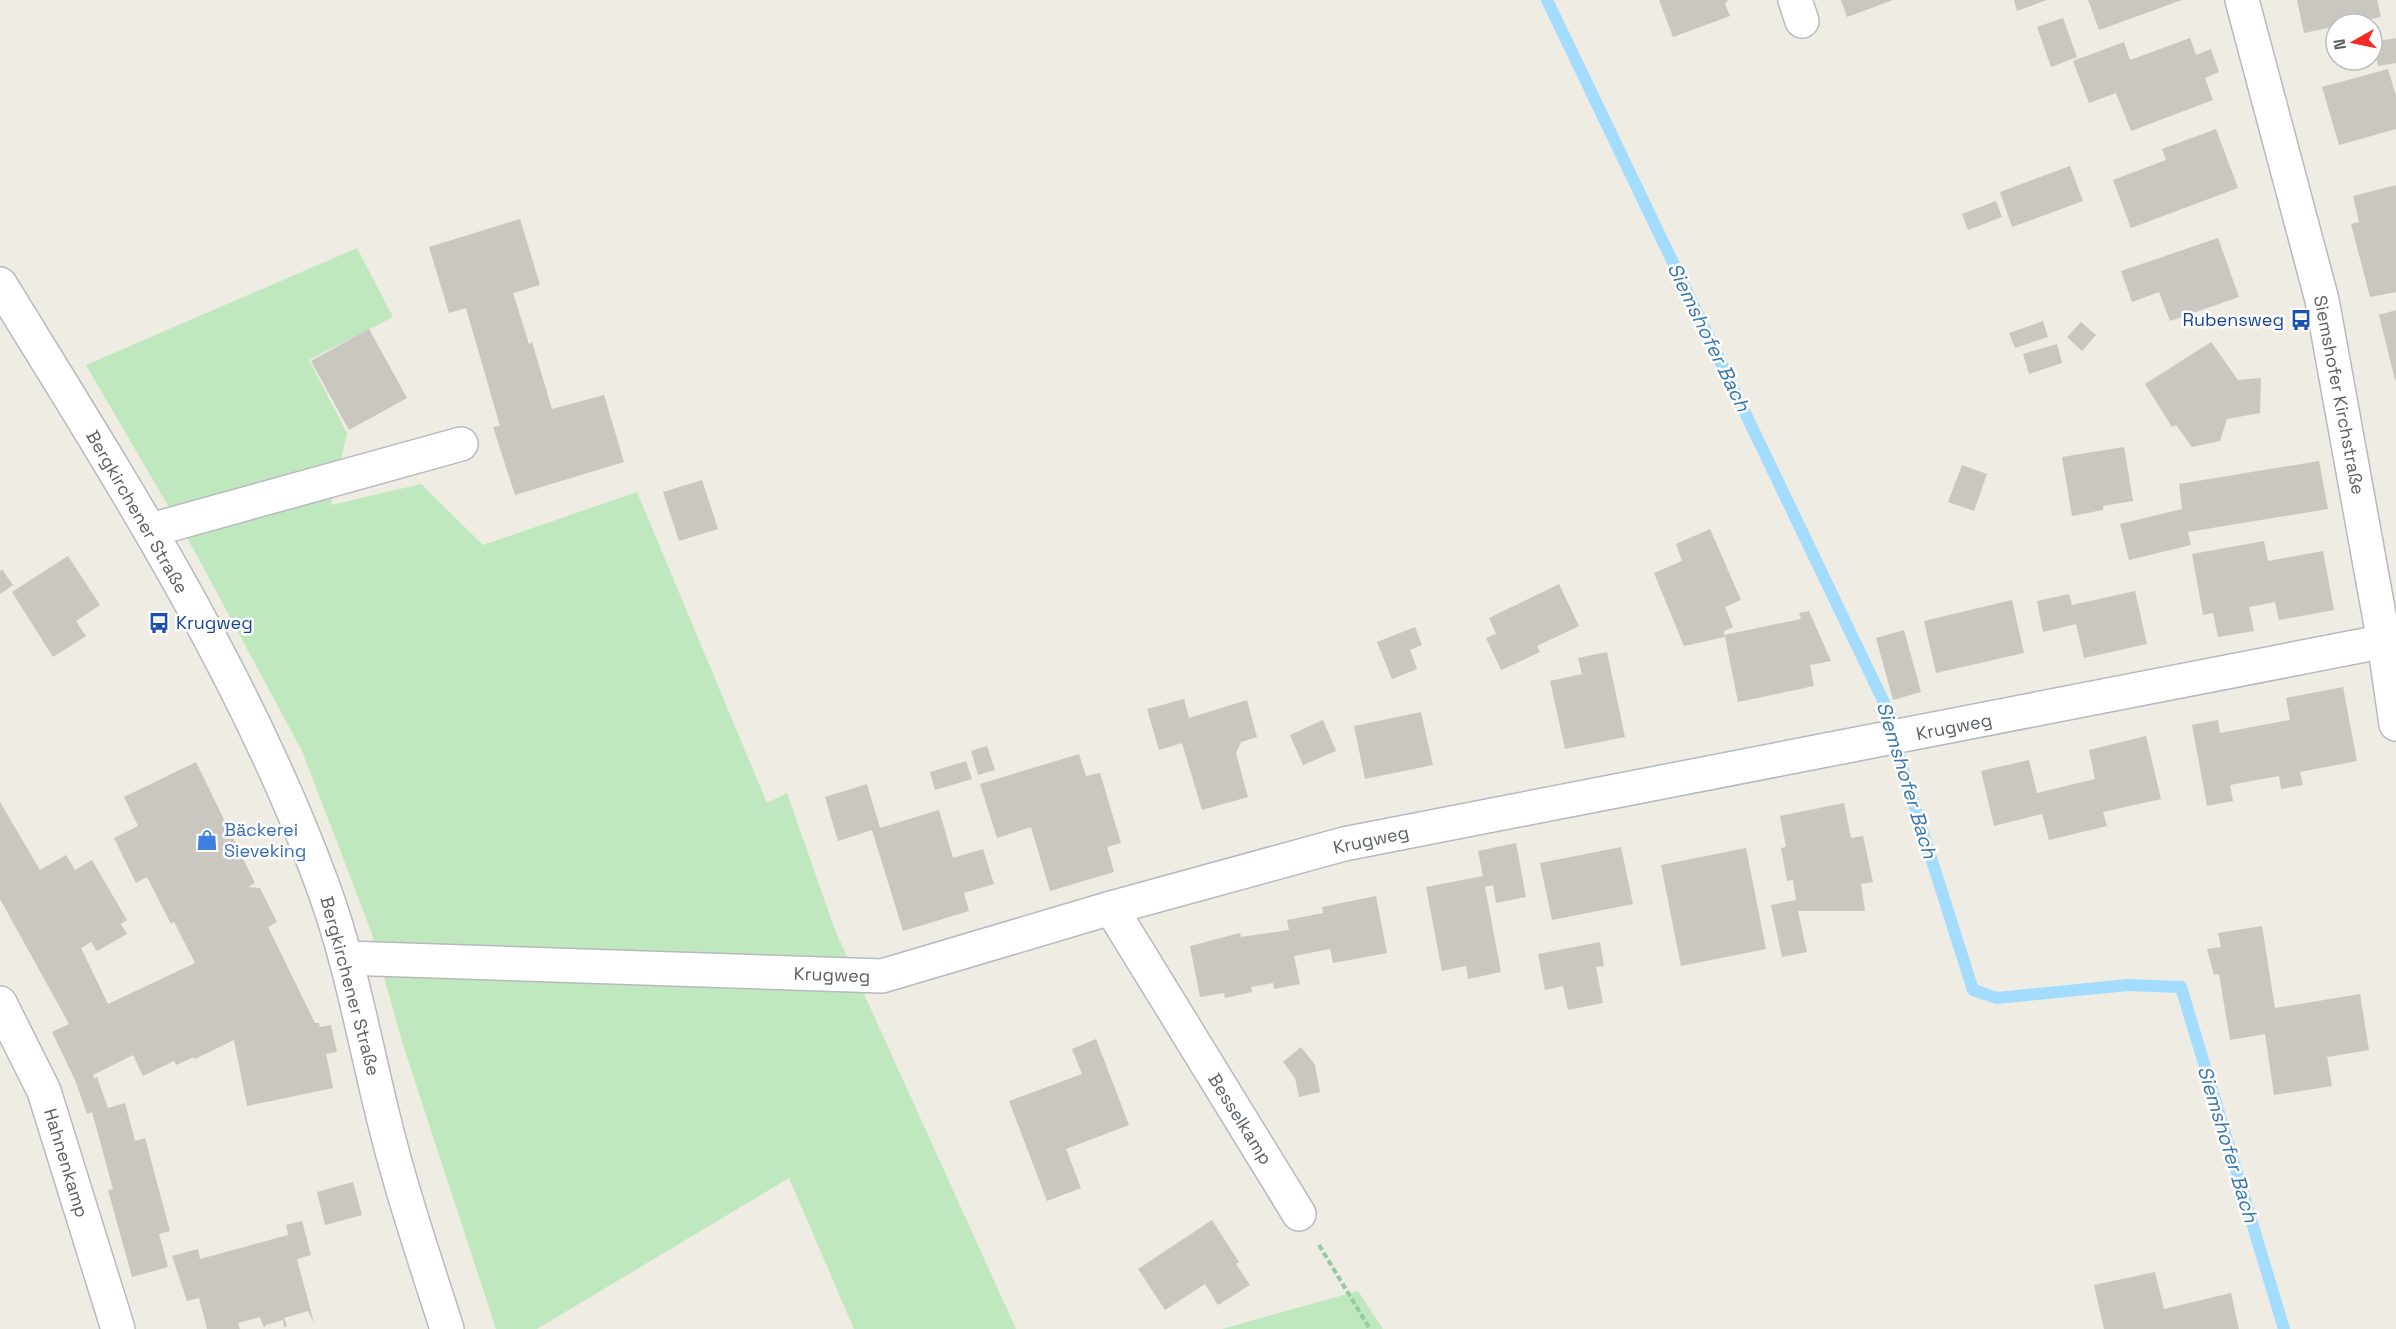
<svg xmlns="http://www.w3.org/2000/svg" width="2396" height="1329" font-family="'Space Grotesk',sans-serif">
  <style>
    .green { fill: #c0e8be }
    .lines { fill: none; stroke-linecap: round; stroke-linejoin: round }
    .stream { stroke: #a3dcff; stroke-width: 12 }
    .building { fill: #cac6c0 }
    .minor-casing { stroke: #b6babe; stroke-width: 36 }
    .path { stroke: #96caa2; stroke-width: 4; stroke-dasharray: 6 3; stroke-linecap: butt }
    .minor { stroke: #fff; stroke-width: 33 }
    .labels { text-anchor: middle; stroke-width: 5; stroke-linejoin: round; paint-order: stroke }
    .transit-label { font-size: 18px; fill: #164399; stroke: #fff; text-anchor: end }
    .street-label { font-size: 18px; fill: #5b6065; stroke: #fff }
    .shop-label { font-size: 18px; fill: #366cbe; stroke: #fff; text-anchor: start }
    .water-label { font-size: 20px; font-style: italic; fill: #3777ae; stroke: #fff }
  </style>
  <rect width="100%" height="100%" fill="#efece3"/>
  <!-- green -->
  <g class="green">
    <path d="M 357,248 L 393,317 L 309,360 L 347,433 L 331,505 L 421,484 L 483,545 L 637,492 L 767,803 L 787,793 L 835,930 L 1016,1329 L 854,1329 L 789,1178 L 537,1329 L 496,1329 L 404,1048 L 371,931 L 302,751 L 194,550 L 86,365 Z"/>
    <path d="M 1358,1291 L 1383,1329 L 1222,1329 Z"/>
  </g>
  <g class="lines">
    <!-- stream -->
    <path class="stream" d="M 1547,0 L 1891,717 L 1901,763 L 1973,990 L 1997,998 L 2128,985 L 2181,987 L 2284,1329"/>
  </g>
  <!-- building -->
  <g class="building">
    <path d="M 1659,0 L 1728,0 L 1725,4 L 1730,16 L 1673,37 Z"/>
    <path d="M 1841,0 L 1893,0 L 1847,17 Z"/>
    <path d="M 2014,0 L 2047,0 L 2017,11 Z"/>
    <path d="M 2088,0 L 2182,0 L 2099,30 Z"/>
    <path d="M 2297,0 L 2377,0 L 2381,17 L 2304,33 Z"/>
    <path d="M 2063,18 L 2077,57 L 2051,67 L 2037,27 Z"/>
    <path d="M 2190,38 L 2196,55 L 2211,49 L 2219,72 L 2205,78 L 2213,100 L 2131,131 L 2116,93 L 2089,103 L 2073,61 L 2124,42 L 2130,60 Z"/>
    <path d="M 2396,38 L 2396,63 L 2378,66 L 2373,42 Z"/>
    <path d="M 2388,69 L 2396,96 L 2396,129 L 2339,145 L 2322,87 Z"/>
    <path d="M 2216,129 L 2238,188 L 2131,228 L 2113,180 L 2166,160 L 2162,149 Z"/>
    <path d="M 2070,166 L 2083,201 L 2012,227 L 2000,192 Z"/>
    <path d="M 2396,185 L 2396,292 L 2370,297 L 2351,224 L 2359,222 L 2353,196 Z"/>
    <path d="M 1996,201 L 2002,217 L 1968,230 L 1962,214 Z"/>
    <path d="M 520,219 L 540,285 L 513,293 L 529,344 L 532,342 L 552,409 L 604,395 L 624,462 L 515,495 L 493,427 L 500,426 L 466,308 L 449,313 L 429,247 Z"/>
    <path d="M 2218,238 L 2239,297 L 2170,321 L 2159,292 L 2132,302 L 2121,271 Z"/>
    <path d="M 2396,310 L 2396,380 L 2395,380 L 2379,315 Z"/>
    <path d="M 2043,321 L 2048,337 L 2015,348 L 2009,333 Z"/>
    <path d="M 2081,322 L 2096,335 L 2082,351 L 2067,337 Z"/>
    <path d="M 369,329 L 407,398 L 349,430 L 311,361 Z"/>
    <path d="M 2211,342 L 2238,380 L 2261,378 L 2260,413 L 2227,419 L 2220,441 L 2192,447 L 2176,425 L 2172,427 L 2145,384 Z"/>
    <path d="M 2057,344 L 2062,363 L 2029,374 L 2023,354 Z"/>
    <path d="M 2124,447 L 2133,501 L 2103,506 L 2103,510 L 2072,516 L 2062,457 Z"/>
    <path d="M 2319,461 L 2328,509 L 2188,532 L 2191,545 L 2129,560 L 2120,524 L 2182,509 L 2179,484 Z"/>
    <path d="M 1962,465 L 1987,474 L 1974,511 L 1948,502 Z"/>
    <path d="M 702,480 L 718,529 L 679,541 L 663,492 Z"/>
    <path d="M 1710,529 L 1741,600 L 1725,607 L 1733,627 L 1724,631 L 1724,635 L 1801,619 L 1799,613 L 1809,611 L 1831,661 L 1810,665 L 1814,686 L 1738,702 L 1725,637 L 1684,646 L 1654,573 L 1682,561 L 1676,544 Z"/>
    <path d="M 2264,541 L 2268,561 L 2323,551 L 2334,610 L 2279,620 L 2275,602 L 2249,607 L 2254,631 L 2218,637 L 2213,613 L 2203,615 L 2192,554 Z"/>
    <path d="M 68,556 L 100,605 L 76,621 L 86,636 L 53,657 L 12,592 Z"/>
    <path d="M 2,569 L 13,585 L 0,594 L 0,571 Z"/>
    <path d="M 1559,584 L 1579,626 L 1537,646 L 1540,652 L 1501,670 L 1486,638 L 1496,634 L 1489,618 Z"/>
    <path d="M 2135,591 L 2147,644 L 2084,658 L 2076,624 L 2043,632 L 2037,601 L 2069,594 L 2072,605 Z"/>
    <path d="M 2012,600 L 2024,653 L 1936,673 L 1924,621 Z"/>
    <path d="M 1415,627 L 1422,645 L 1410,650 L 1417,669 L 1392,679 L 1377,642 Z"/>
    <path d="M 1904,630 L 1921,692 L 1893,700 L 1876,638 Z"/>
    <path d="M 1607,652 L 1625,737 L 1565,749 L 1550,681 L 1582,674 L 1578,658 Z"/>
    <path d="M 2343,687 L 2357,761 L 2300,772 L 2303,785 L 2281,789 L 2279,776 L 2230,785 L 2233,801 L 2207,806 L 2192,725 L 2218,720 L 2220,733 L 2290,720 L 2286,698 Z"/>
    <path d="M 1184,699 L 1189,718 L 1247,700 L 1257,737 L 1241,742 L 1236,753 L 1248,797 L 1202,810 L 1182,743 L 1159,750 L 1147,709 Z"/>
    <path d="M 1421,712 L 1433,765 L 1365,779 L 1354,726 Z"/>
    <path d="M 1323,720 L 1336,751 L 1303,765 L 1290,735 Z"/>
    <path d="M 2146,736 L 2161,799 L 2103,812 L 2107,826 L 2049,840 L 2042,814 L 1994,826 L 1981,771 L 2029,760 L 2037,793 L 2095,779 L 2089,750 Z"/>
    <path d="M 987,746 L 995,770 L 978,775 L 971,751 Z"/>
    <path d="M 1079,754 L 1086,776 L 1100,773 L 1121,843 L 1107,847 L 1114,872 L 1050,891 L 1031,827 L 997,838 L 980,784 Z"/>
    <path d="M 966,761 L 972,779 L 935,790 L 930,772 Z"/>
    <path d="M 196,762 L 255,883 L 248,887 L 260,888 L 277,922 L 268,927 L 315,1023 L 319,1023 L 320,1027 L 331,1025 L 337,1052 L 326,1054 L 333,1088 L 247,1106 L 234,1040 L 195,1059 L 194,1057 L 176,1065 L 174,1061 L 143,1076 L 133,1055 L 93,1075 L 94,1079 L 97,1077 L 108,1108 L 125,1103 L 135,1141 L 145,1138 L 170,1231 L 159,1234 L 168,1267 L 132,1277 L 108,1190 L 113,1189 L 92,1112 L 87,1114 L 75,1080 L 52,1032 L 69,1024 L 0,899 L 0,802 L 40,870 L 66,855 L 75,870 L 92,860 L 127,920 L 121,924 L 127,934 L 97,951 L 91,942 L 81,948 L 108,1004 L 195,963 L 174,922 L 171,924 L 147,877 L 136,883 L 114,838 L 138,826 L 124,797 Z"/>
    <path d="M 867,784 L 880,828 L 939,810 L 953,858 L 983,849 L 994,884 L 964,893 L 969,911 L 903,931 L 872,830 L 838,841 L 825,797 Z"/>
    <path d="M 1844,803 L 1851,838 L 1863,836 L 1873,882 L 1861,884 L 1865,911 L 1798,911 L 1807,952 L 1782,957 L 1771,905 L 1796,900 L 1793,880 L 1787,881 L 1781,848 L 1786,847 L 1780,816 Z"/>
    <path d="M 1516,843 L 1526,897 L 1496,903 L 1493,885 L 1485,887 L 1501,972 L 1468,979 L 1466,966 L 1442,971 L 1426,887 L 1483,876 L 1478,851 Z"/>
    <path d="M 1621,847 L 1633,904 L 1552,920 L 1540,863 Z"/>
    <path d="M 1746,848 L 1766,949 L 1681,966 L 1661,865 Z"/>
    <path d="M 1376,896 L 1387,953 L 1333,963 L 1330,949 L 1294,956 L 1300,984 L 1274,989 L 1273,983 L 1251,987 L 1252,992 L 1225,998 L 1224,993 L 1200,997 L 1190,946 L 1240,933 L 1241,937 L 1289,930 L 1287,920 L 1323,913 L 1322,907 Z"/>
    <path d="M 2262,926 L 2275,1008 L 2360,994 L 2369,1050 L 2327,1057 L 2332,1086 L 2274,1095 L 2265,1034 L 2230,1040 L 2219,974 L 2214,975 L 2207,949 L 2221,947 L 2218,933 Z"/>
    <path d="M 1600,942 L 1604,966 L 1596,967 L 1603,1003 L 1568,1010 L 1563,986 L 1545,990 L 1538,954 Z"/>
    <path d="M 1096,1039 L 1129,1125 L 1066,1149 L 1081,1188 L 1047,1201 L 1009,1101 L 1082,1074 L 1072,1049 Z"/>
    <path d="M 1301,1047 L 1315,1065 L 1320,1092 L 1299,1097 L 1295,1078 L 1283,1062 Z"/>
    <path d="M 353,1182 L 362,1215 L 325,1225 L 317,1192 Z"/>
    <path d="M 1212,1220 L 1239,1262 L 1236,1264 L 1250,1285 L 1218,1305 L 1205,1284 L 1165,1310 L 1138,1269 Z"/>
    <path d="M 302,1221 L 311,1255 L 297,1259 L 314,1323 L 308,1311 L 284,1318 L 287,1326 L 284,1327 L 283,1320 L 266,1325 L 264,1328 L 260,1317 L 238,1323 L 240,1329 L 207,1329 L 199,1298 L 187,1301 L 172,1256 L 198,1249 L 200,1259 L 288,1235 L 286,1225 Z"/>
    <path d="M 2155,1272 L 2164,1309 L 2231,1293 L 2239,1329 L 2104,1329 L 2094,1285 Z"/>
  </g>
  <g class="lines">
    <defs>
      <g id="minor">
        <path d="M 1795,0 L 1802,21"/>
        <path d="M 2242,0 L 2322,300 L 2384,642 L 2396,724"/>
        <path d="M 0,284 C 118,476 242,668 321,881 C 350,958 364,1040 384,1120 C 401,1190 425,1260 447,1329"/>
        <path d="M 151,530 L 461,444"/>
        <path d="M 1111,908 L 1299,1214"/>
        <path d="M 346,958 L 882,976 L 1111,908 L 1344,844 L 2396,639"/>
        <path d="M 0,1003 L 44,1091 L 118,1329"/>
      </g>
    </defs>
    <!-- minor casing -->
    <use href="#minor" class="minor-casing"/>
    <!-- path -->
    <path class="path" d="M 1319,1245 L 1370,1329"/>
    <!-- minor -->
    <use href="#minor" class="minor"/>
  </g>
  <!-- icons -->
  <defs>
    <symbol id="bus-bare" viewBox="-9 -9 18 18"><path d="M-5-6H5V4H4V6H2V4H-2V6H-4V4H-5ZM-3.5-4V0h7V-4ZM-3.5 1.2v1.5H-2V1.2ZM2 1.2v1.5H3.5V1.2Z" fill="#1a4fb4" stroke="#fff" stroke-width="2.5" paint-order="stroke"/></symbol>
    <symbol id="shop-bare" viewBox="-9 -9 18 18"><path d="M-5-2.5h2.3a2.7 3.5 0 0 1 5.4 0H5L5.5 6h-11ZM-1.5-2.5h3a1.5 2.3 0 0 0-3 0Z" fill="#3f7fe0" stroke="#fff" stroke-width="2.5" paint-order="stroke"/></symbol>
  </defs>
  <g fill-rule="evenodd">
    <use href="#bus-bare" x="2286" y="305" width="30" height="30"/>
    <use href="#bus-bare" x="144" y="608" width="30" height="30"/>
    <use href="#shop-bare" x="192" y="825" width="30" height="30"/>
  </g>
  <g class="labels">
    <!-- transit labels -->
    <g class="transit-label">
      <text x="2284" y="326">Rubensweg</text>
      <text x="176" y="629" text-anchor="start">Krugweg</text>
    </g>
    <!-- street labels -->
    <g class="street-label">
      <text transform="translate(2339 395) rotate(79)" y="6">Siemshofer Kirchstraße</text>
      <text transform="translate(137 512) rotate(60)" y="6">Bergkirchener Straße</text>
      <text transform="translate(1954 727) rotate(-11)" y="6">Krugweg</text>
      <text transform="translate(1371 840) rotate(-12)" y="6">Krugweg</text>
      <text transform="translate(832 975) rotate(2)" y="6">Krugweg</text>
      <text transform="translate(350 986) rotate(75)" y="6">Bergkirchener Straße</text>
      <text transform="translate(1240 1119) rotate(58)" y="6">Besselkamp</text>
      <text transform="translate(66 1163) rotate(73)" y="6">Hahnenkamp</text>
    </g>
    <!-- shop labels -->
    <g class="shop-label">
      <text x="224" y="836">Bäckerei<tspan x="224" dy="21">Sieveking</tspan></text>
    </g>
    <!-- water labels -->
    <g class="water-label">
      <text transform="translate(1709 337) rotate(64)" y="7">Siemshofer Bach</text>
      <text transform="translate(1907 780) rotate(73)" y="7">Siemshofer Bach</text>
      <text transform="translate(2228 1144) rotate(73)" y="7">Siemshofer Bach</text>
    </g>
  </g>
  <!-- north arrow -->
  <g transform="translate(2354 42) rotate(261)"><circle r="28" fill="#ffffff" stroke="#bdbfc1" stroke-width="1.5"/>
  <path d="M0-4.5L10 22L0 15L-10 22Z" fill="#f42a24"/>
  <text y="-9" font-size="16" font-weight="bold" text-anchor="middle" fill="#5b6065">N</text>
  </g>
</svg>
